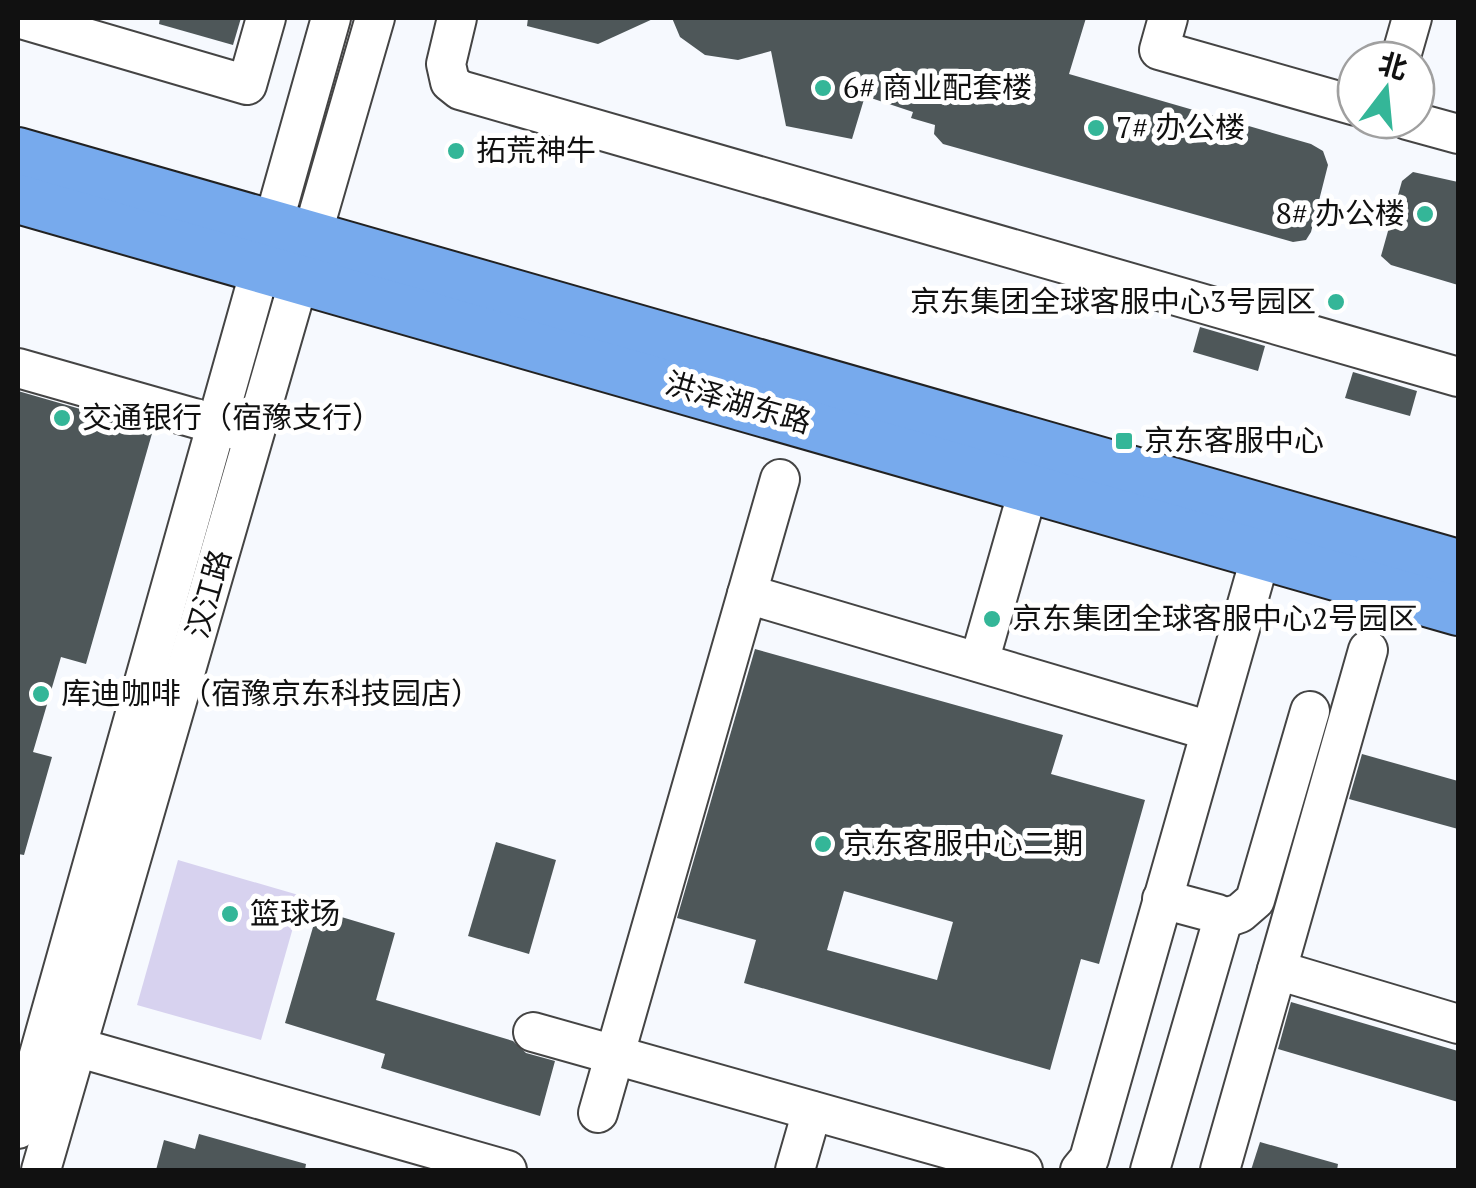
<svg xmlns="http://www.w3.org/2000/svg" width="1476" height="1188" font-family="'PT Serif','Noto Sans SC',serif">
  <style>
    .pitch { fill: #d7d2ef }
    .building { fill: #4e5759; fill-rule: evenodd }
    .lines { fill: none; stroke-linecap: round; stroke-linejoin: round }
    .minor-casing { stroke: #444; stroke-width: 42 }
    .major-casing { stroke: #222; stroke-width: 52 }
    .minor { stroke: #fff; stroke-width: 38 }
    .major { stroke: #77aaed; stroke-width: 48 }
    .poi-dot { fill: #34b698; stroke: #fff; stroke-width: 4 }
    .labels { text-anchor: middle; stroke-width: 10; stroke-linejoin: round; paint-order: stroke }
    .poi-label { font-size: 30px; fill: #111; stroke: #fff; text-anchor: start }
    .street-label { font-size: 30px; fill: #111; stroke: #fff }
  </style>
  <rect width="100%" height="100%" fill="#f6f9fe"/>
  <!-- pitch -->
  <path class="pitch" d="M 178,860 L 302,896 L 261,1040 L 137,1005 Z"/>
  <!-- building -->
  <g class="building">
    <path d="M 160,18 L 241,18 L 233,45 L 159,24 Z"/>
    <path d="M 528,18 L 655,18 L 598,44 L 527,26 Z"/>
    <path d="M 672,18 L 1086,18 L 1069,74 L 1311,144 L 1323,151 L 1328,165 L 1311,232 L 1306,240 L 1293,242 L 943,144 L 934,134 L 935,125 L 911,118 L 913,112 L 865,96 L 852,139 L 786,126 L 771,51 L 738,60 L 705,55 L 680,37 Z"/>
    <path d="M 1413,172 L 1458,182 L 1458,285 L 1391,265 L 1381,256 L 1402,181 Z"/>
    <path d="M 1200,327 L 1265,346 L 1258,371 L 1193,352 Z"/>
    <path d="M 1353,372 L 1417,391 L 1410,416 L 1345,398 Z"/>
    <path d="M 18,391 L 153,430 L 86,664 L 61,657 L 33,752 L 52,757 L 24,855 L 18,854 Z"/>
    <path d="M 755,649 L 1063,735 L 1051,774 L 1145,800 L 1099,964 L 1081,959 L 1050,1070 L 744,983 L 756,940 L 677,918 ZM 844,891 L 953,922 L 937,980 L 827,950 Z"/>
    <path d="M 1362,754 L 1458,781 L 1458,829 L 1349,799 Z"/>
    <path d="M 496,842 L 556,860 L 529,954 L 468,936 Z"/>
    <path d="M 318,910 L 395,933 L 376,1000 L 513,1041 L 526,1053 L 555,1061 L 540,1116 L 381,1068 L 385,1054 L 285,1023 Z"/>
    <path d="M 1291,1002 L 1458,1051 L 1458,1102 L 1278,1049 Z"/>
    <path d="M 199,1134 L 306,1164 L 305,1170 L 156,1170 L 164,1140 L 195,1149 Z"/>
    <path d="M 1260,1142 L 1338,1164 L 1337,1170 L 1251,1170 Z"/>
  </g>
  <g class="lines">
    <defs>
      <g id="minor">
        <path d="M 18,18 L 247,85 L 266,18"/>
        <path d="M 457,18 L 446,64 L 450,82 L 460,90 L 1458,377"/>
        <path d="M 1168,18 L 1159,50 L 1356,106"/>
        <path d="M 1400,60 L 1412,18"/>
        <path d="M 1407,120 L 1458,134"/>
        <path d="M 18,368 L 236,430"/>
        <path d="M 747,594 L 1210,731"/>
        <path d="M 979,662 L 1029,487"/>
        <path d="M 1223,919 L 1240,913 L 1255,900 L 1310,711"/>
        <path d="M 1277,970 L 1458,1024"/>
        <path d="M 533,1032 L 1023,1170"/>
        <path d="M 76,1047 L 507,1170"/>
        <path d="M 598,1113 L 780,479"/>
        <path d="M 18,1129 L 331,18"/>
        <path d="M 41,1170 L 375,18"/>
        <path d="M 795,1170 L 812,1111"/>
        <path d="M 1080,1170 L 1089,1159 L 1261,555"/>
        <path d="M 1150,1170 L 1223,919 L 1218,914 L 1162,899"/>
        <path d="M 1220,1170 L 1368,650"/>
      </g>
      <g id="major">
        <path d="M 18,152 L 1458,564"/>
        <path d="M 18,199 L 1458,611"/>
      </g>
    </defs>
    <!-- minor casing -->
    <use href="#minor" class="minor-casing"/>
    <!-- major casing -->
    <use href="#major" class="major-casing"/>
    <!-- minor -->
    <use href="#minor" class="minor"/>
    <!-- major -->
    <use href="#major" class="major"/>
  </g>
  <!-- markers -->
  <g class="poi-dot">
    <circle cx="823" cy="88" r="10"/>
    <circle cx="1096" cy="128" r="10"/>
    <circle cx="456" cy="151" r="10"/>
    <circle cx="1425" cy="214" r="10"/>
    <circle cx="1336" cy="302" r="10"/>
    <circle cx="62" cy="418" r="10"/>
    <rect x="1114" y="431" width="20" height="20" rx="5"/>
    <circle cx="992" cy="619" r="10"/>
    <circle cx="41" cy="694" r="10"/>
    <circle cx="823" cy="844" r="10"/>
    <circle cx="230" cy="914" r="10"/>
  </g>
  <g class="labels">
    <!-- poi labels -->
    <g class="poi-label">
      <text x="843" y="98">6# 商业配套楼</text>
      <text x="1116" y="138">7# 办公楼</text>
      <text x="476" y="161">拓荒神牛</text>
      <text x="1405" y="224" text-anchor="end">8# 办公楼</text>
      <text x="1316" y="312" text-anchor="end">京东集团全球客服中心3号园区</text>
      <text x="82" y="428">交通银行（宿豫支行）</text>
      <text x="1144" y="451">京东客服中心</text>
      <text x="1012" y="629">京东集团全球客服中心2号园区</text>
      <text x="61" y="704">库迪咖啡（宿豫京东科技园店）</text>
      <text x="843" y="854">京东客服中心二期</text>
      <text x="250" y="924">篮球场</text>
    </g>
    <!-- street labels -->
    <g class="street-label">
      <text transform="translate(738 403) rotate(16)" y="10">洪泽湖东路</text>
      <text transform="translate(209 594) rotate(-74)" y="10">汉江路</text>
    </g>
  </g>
  <!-- border -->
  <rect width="1476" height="1188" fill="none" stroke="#111111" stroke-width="40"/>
  <!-- north arrow -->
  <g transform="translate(1386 90) rotate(16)"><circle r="48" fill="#ffffff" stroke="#a0a0a0" stroke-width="2.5"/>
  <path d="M0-8L18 38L0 25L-18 38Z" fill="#34b698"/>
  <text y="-15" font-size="28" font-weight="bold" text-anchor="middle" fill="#111111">北</text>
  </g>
</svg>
